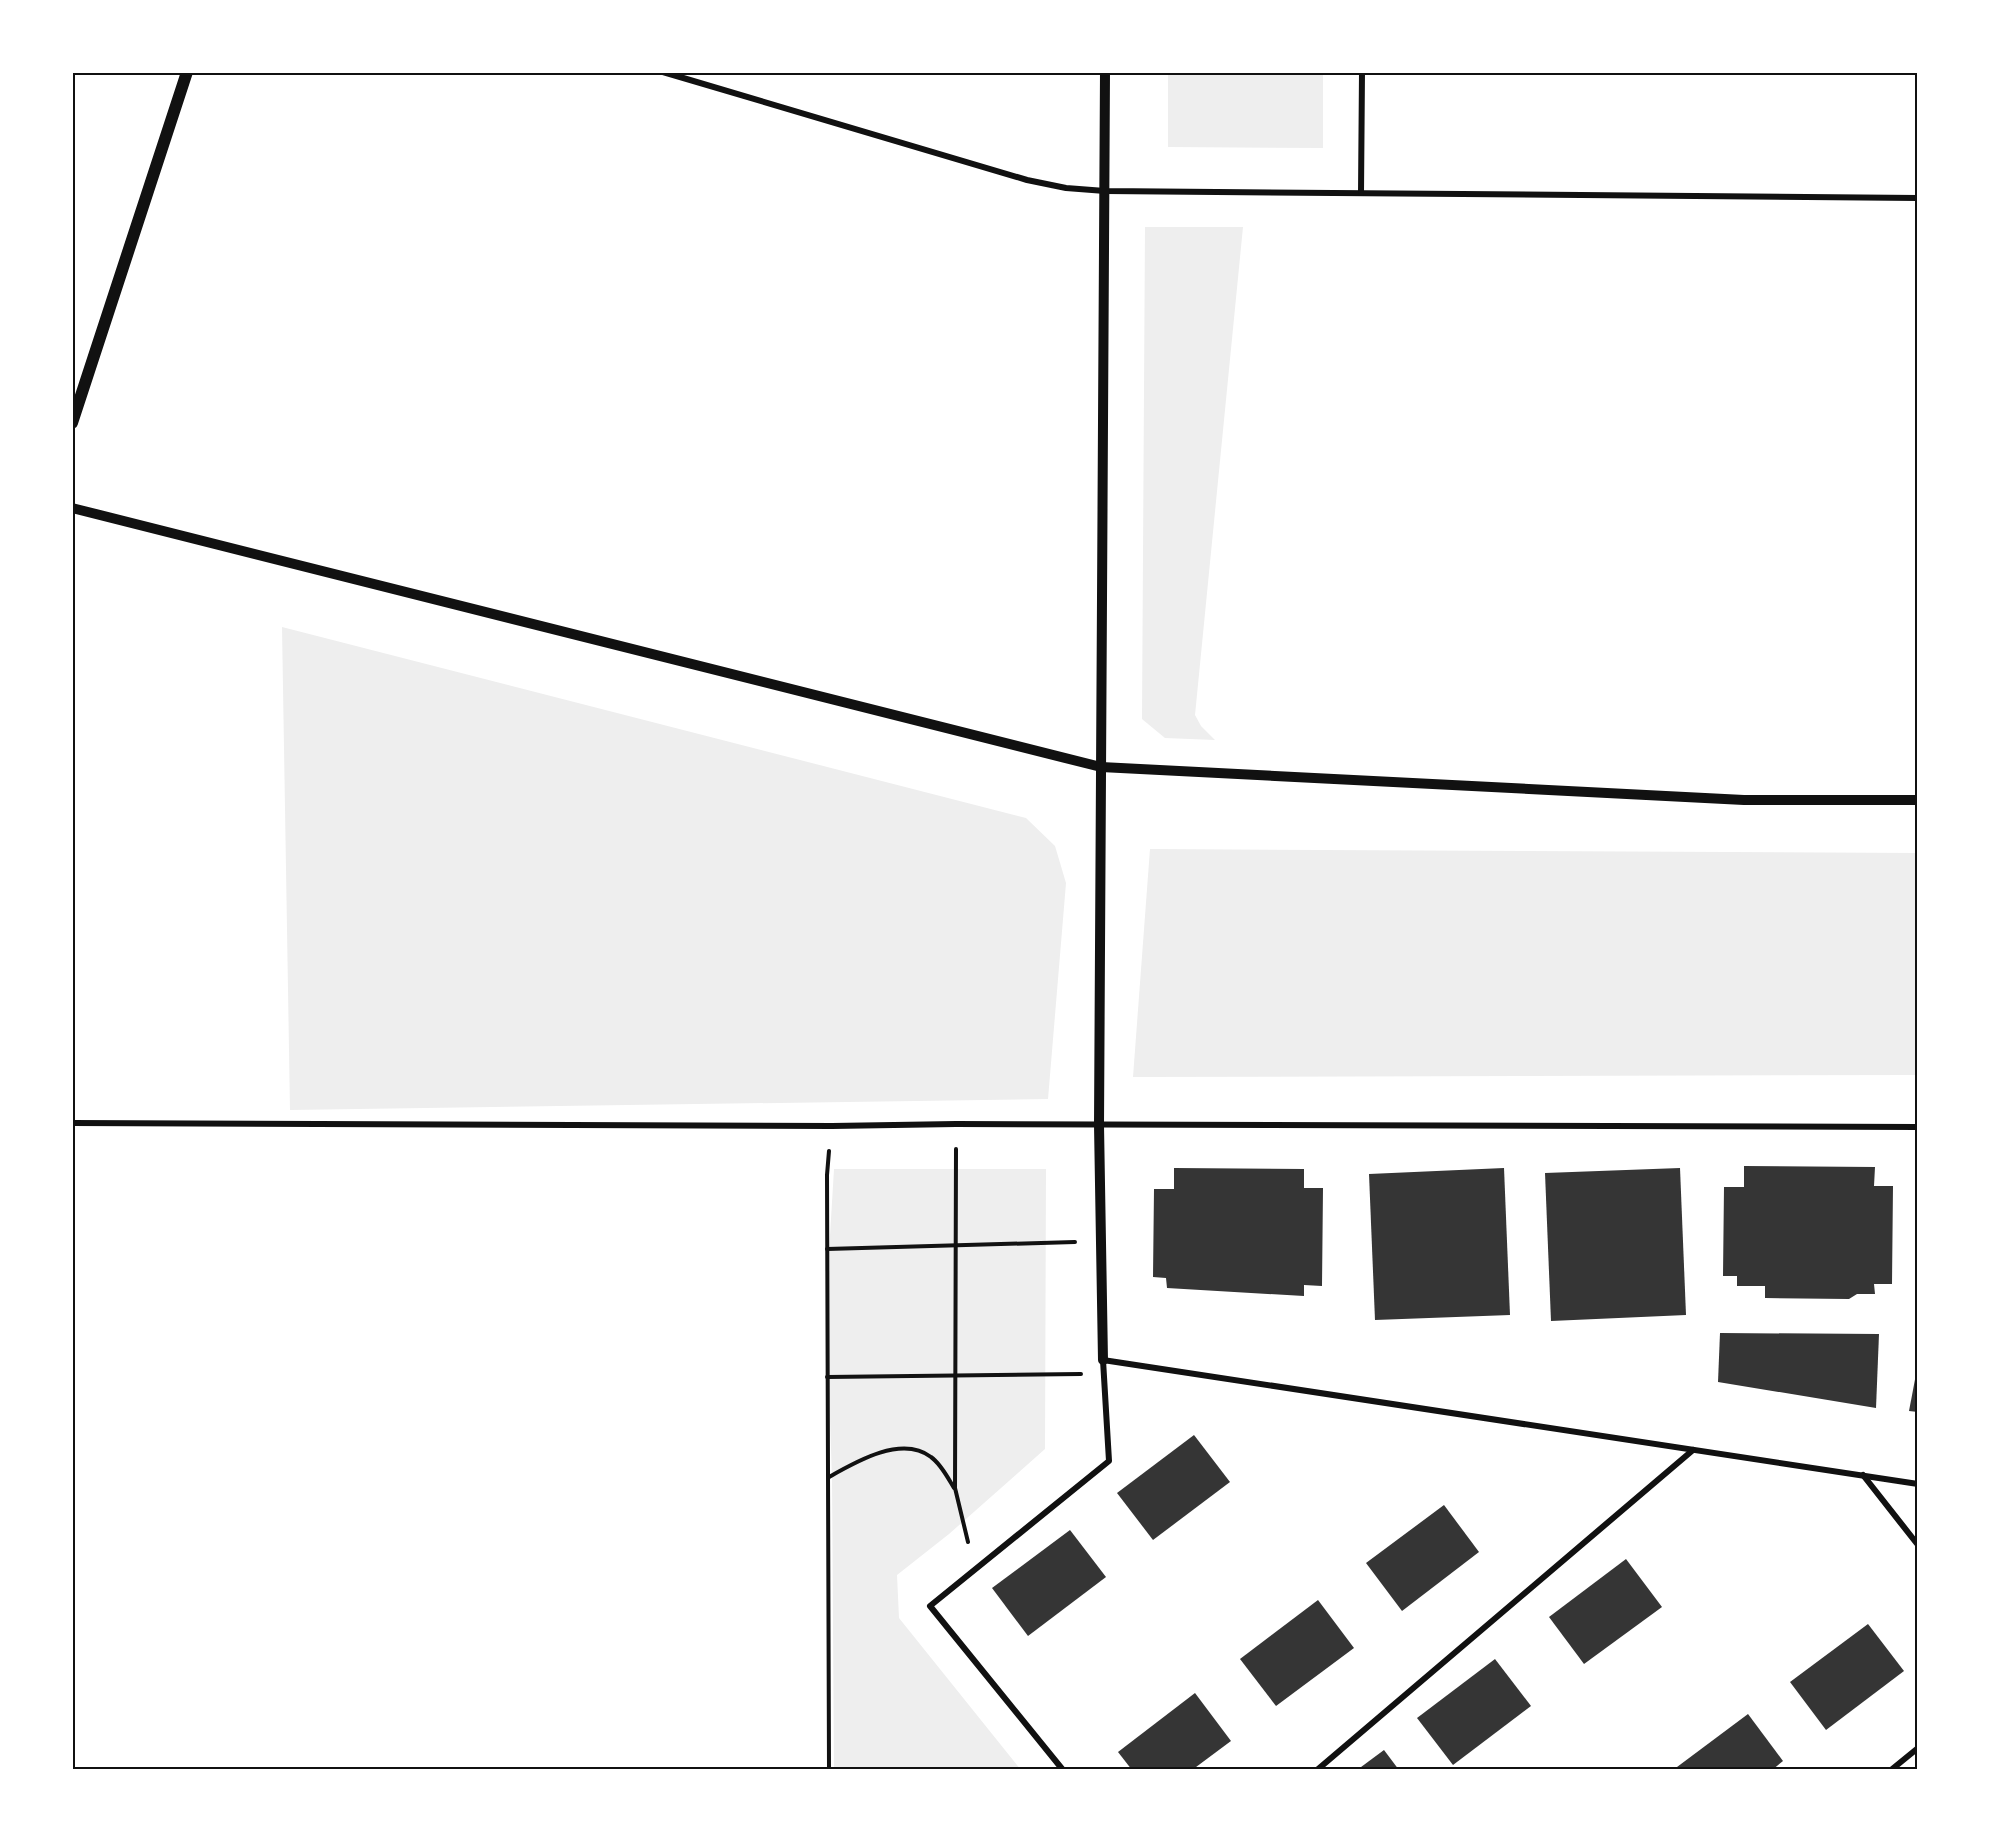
<svg xmlns="http://www.w3.org/2000/svg" width="1990" height="1842" font-family="'Fira Sans',sans-serif">
  <style>
    .green { fill: #eee }
    .building { fill: #353535 }
    .lines { fill: none; stroke-linecap: round; stroke-linejoin: round }
    .path { stroke: #111; stroke-width: 4 }
    .minor { stroke: #111; stroke-width: 6 }
    .tertiary { stroke: #111; stroke-width: 10 }
    .secondary { stroke: #111; stroke-width: 12 }
    .neatline { fill: none; stroke: #111; stroke-width: 2 }
  </style>
  <rect width="100%" height="100%" fill="#fff"/>
  <!-- green -->
  <g class="green">
    <path d="M 1168,72 L 1323,72 L 1323,148 L 1168,147 Z"/>
    <path d="M 1145,227 L 1243,227 L 1195,715 L 1201,726 L 1215,740 L 1165,738 L 1142,719 Z"/>
    <path d="M 282,627 L 1026,818 L 1055,846 L 1066,883 L 1048,1099 L 290,1110 Z"/>
    <path d="M 1150,849 L 1918,853 L 1918,1075 L 1133,1077 Z"/>
    <path d="M 834,1169 L 1046,1169 L 1045,1449 L 949,1534 L 897,1575 L 899,1618 L 1021,1770 L 834,1770 L 832,1480 L 829,1388 L 829,1252 Z"/>
  </g>
  <!-- building -->
  <g class="building">
    <path d="M 1744,1166 L 1875,1167 L 1874,1186 L 1893,1186 L 1892,1284 L 1874,1284 L 1875,1294 L 1857,1294 L 1849,1299 L 1765,1298 L 1765,1286 L 1737,1286 L 1737,1276 L 1723,1276 L 1724,1187 L 1744,1187 Z"/>
    <path d="M 1174,1168 L 1304,1169 L 1304,1188 L 1323,1188 L 1322,1286 L 1304,1285 L 1304,1296 L 1167,1288 L 1166,1278 L 1153,1277 L 1154,1189 L 1174,1189 Z"/>
    <path d="M 1504,1168 L 1510,1315 L 1375,1320 L 1369,1174 Z"/>
    <path d="M 1680,1168 L 1686,1315 L 1551,1321 L 1545,1173 Z"/>
    <path d="M 1720,1333 L 1879,1334 L 1876,1408 L 1718,1382 Z"/>
    <path d="M 1917,1369 L 1918,1369 L 1918,1412 L 1909,1411 Z"/>
    <path d="M 1194,1435 L 1230,1482 L 1153,1540 L 1117,1493 Z"/>
    <path d="M 1444,1505 L 1479,1552 L 1402,1611 L 1366,1563 Z"/>
    <path d="M 1070,1530 L 1106,1577 L 1028,1636 L 992,1588 Z"/>
    <path d="M 1626,1559 L 1662,1607 L 1584,1664 L 1549,1617 Z"/>
    <path d="M 1318,1600 L 1354,1648 L 1276,1706 L 1240,1659 Z"/>
    <path d="M 1868,1624 L 1904,1671 L 1826,1730 L 1790,1682 Z"/>
    <path d="M 1495,1659 L 1531,1706 L 1453,1765 L 1417,1718 Z"/>
    <path d="M 1195,1693 L 1231,1741 L 1192,1770 L 1132,1770 L 1118,1752 Z"/>
    <path d="M 1748,1714 L 1783,1761 L 1772,1770 L 1673,1770 Z"/>
    <path d="M 1384,1750 L 1399,1770 L 1357,1770 Z"/>
  </g>
  <g class="lines">
    <!-- path -->
    <g class="path">
      <path d="M 956,1149 L 955,1488 L 968,1542"/>
      <path d="M 827,1249 L 1075,1242"/>
      <path d="M 827,1377 L 1081,1374"/>
      <path d="M 829,1477 C 857,1461 902,1435 931,1457 C 941,1464 948,1478 954,1488"/>
      <path d="M 829,1770 L 827,1175 L 829,1151"/>
    </g>
    <!-- minor -->
    <g class="minor">
      <path d="M 663,72 L 1027,180 L 1066,188 L 1105,191 L 1918,198"/>
      <path d="M 1361,193 L 1362,72"/>
      <path d="M 72,1123 L 832,1126 L 956,1124 L 1918,1127"/>
      <path d="M 1863,1475 L 1918,1545"/>
      <path d="M 1063,1770 L 930,1606 L 1109,1461 L 1103,1360 L 1918,1484"/>
      <path d="M 1317,1770 L 1693,1450"/>
      <path d="M 1891,1770 L 1918,1748"/>
    </g>
    <!-- tertiary -->
    <g class="tertiary">
      <path d="M 72,508 L 1101,767 L 1744,800 L 1918,800"/>
      <path d="M 1103,1360 L 1099,1125 L 1105,72"/>
    </g>
    <!-- secondary -->
    <path class="secondary" d="M 72,423 L 187,72"/>
  </g>
  <!-- border -->
  <rect width="1990" height="1842" fill="none" stroke="#ffffff" stroke-width="147"/>
  <rect x="74" y="74" width="1842" height="1694" class="neatline"/>
</svg>
